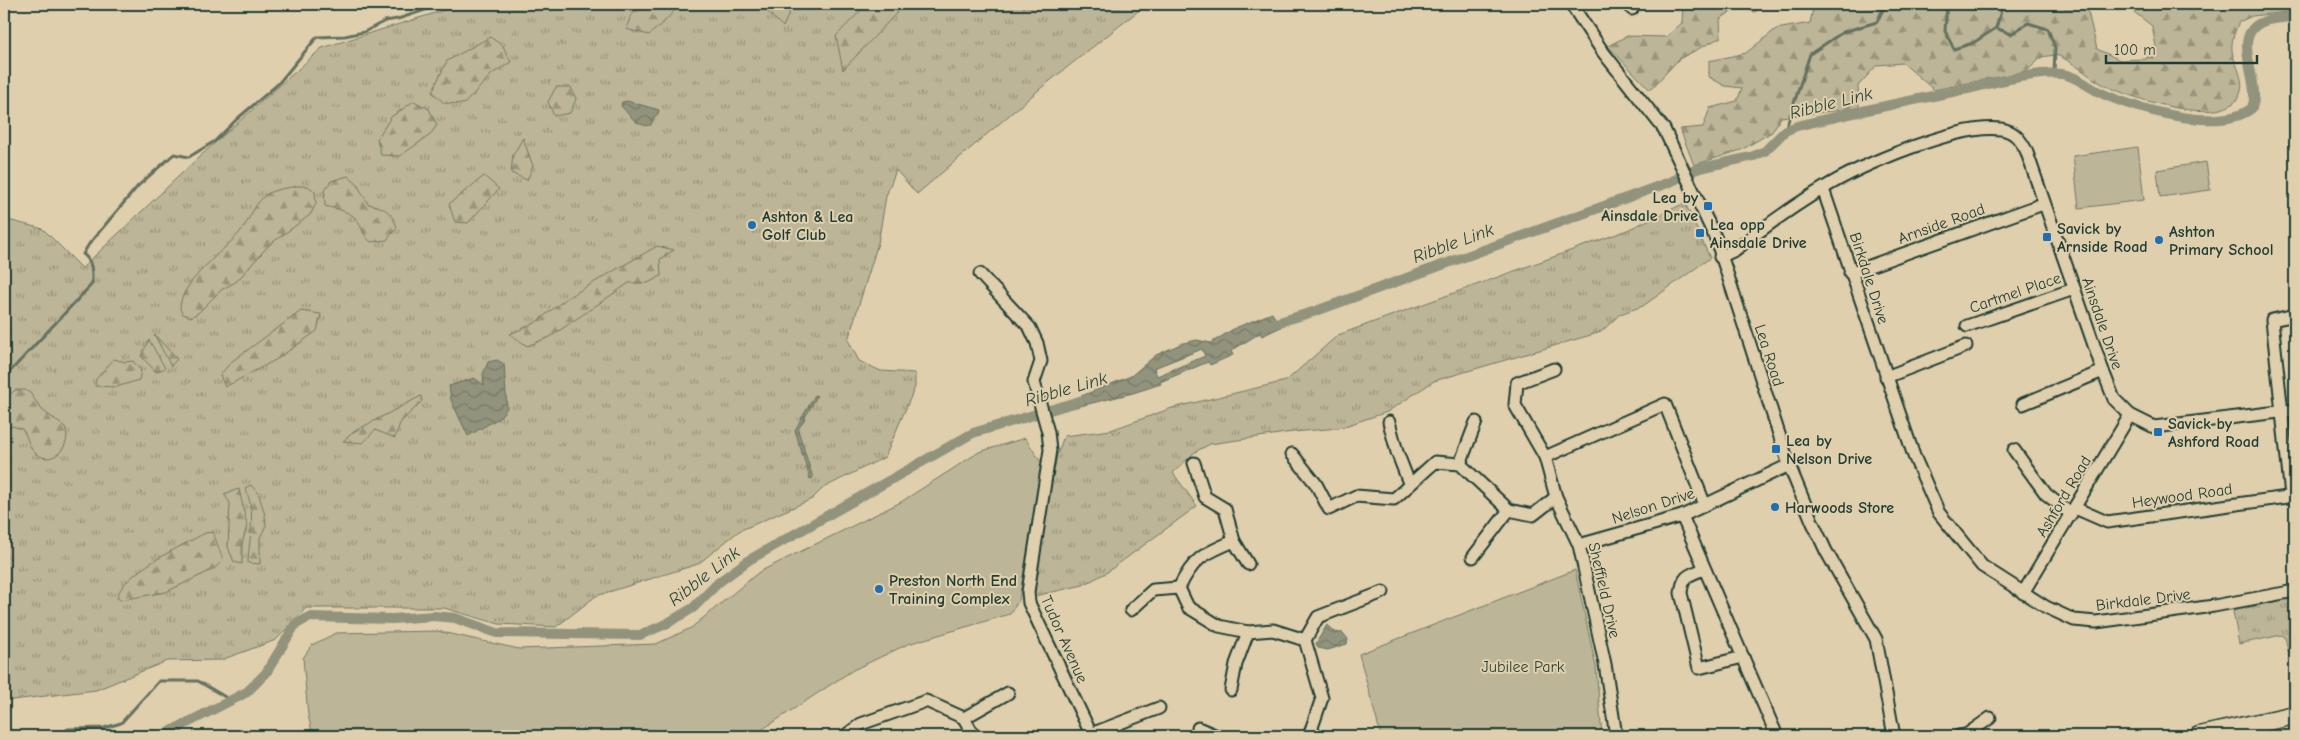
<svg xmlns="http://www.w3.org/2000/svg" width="2299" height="740" font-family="'Comic Neue',sans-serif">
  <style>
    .grass { fill: url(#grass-tufts); stroke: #6e7966 }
    .forest { fill: url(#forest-firs); stroke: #6e7966 }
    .green { fill: #bdb597; stroke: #6e7966 }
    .water { fill: url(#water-waves); stroke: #63715f; fill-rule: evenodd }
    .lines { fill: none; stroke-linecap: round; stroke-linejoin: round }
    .stream { stroke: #63715f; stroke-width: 3 }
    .canal { stroke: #91937b; stroke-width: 10 }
    .minor-casing { stroke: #1f3d34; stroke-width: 15 }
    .highway-casing { stroke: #1f3d34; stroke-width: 21 }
    .minor { stroke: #e0cfad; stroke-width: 11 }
    .highway { stroke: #e0cfad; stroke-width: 18 }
    .poi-dot { fill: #1f6fb2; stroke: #e0cfad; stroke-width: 2 }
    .labels { text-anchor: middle; stroke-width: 4; stroke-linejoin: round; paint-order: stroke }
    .poi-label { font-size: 16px; font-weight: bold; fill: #1f3d34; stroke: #e0cfad; text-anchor: start }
    .street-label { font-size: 16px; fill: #1f3d34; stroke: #e0cfad }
    .park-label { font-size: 16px; fill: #274339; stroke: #e0cfad }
    .water-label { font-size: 18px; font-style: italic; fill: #2a463b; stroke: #e0cfad }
  </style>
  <defs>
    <pattern id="grass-tufts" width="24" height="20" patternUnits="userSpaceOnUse" patternTransform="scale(1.25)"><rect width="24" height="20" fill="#bdb597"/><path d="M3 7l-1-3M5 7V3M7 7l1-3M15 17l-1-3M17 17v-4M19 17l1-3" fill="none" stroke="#99947c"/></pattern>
    <pattern id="forest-firs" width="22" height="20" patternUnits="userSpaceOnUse" patternTransform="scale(1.25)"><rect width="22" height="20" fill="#bdb597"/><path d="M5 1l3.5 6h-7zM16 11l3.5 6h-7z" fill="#99947c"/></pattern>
    <pattern id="water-waves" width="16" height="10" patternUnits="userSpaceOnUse" patternTransform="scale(1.25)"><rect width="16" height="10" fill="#91937b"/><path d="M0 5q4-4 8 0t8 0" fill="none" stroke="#767966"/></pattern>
  </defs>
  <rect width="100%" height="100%" fill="#e0cfad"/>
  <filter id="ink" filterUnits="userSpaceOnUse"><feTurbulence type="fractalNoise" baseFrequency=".02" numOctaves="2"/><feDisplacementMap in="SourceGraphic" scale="10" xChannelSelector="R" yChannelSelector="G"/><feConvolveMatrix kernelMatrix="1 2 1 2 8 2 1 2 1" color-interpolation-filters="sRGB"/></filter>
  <g filter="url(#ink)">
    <!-- grass -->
    <g class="grass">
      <path d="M 457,4 L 1147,4 L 1041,88 L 917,194 L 896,170 L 886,196 L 878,243 L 848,340 L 859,361 L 881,371 L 915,373 L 915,387 L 885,457 L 823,488 L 812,499 L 739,531 L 698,564 L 596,596 L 556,627 L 499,624 L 444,608 L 306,608 L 276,640 L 221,660 L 167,661 L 96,690 L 4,701 L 4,219 L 43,229 L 82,268 L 199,157 L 322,48 L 451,8 Z"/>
      <path d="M 1685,203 L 1710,258 L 1643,306 L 1620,314 L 1601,332 L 1434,381 L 1387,412 L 1339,428 L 1293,432 L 1210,444 L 1195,452 L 1173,473 L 1197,506 L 1106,573 L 1083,585 L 1035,596 L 1034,574 L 1057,455 L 1064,436 L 1111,430 L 1172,408 L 1286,381 L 1338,335 L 1625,231 Z"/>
      <path d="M 2295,597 L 2295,684 L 2285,637 L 2282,635 L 2239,644 L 2233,611 Z"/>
    </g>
    <!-- forest -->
    <g class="forest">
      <path d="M 648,4 L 680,4 L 666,20 L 649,35 L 626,29 L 631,15 Z"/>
      <path d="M 768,4 L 793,4 L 783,27 L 764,8 Z"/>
      <path d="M 867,4 L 905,4 L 843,70 L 836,36 Z"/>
      <path d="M 1683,4 L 1769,4 L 1754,12 L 1740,6 L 1720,19 L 1721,37 L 1679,59 L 1650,90 L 1608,46 L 1627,36 L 1666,37 L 1682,23 Z"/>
      <path d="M 1814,4 L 2086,4 L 2097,49 L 2120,60 L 2146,59 L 2156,46 L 2152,26 L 2134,12 L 2131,4 L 2295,4 L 2295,11 L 2252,16 L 2239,22 C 2235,31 2231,40 2232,51 C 2235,67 2248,82 2238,98 C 2219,128 2128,97 2102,84 C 2088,76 2076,64 2061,57 C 2056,54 2048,56 2042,57 L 2027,71 L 1934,90 L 1903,63 L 1877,65 L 1858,86 L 1859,108 L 1781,117 L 1772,132 L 1741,150 L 1694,165 L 1680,129 L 1703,127 L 1710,108 L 1737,101 L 1742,88 L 1725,86 L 1709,77 L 1709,61 L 1746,53 L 1776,29 L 1810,23 Z"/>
      <path d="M 490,37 L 503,46 L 511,62 L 493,73 L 464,104 L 444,103 L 432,92 L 447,61 Z"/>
      <path d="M 556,87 L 571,87 L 576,99 L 570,113 L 554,116 L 548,102 Z"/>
      <path d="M 414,101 L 429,109 L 437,125 L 430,135 L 400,156 L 381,155 L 377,139 L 391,117 Z"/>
      <path d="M 523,138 L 533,166 L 527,180 L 511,173 L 513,155 Z"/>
      <path d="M 348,176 L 357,184 L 368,204 C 384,207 391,211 397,227 L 387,240 L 371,242 C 363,235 363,230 358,221 C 351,211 336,209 325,206 L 324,191 L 331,181 Z"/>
      <path d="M 484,176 L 499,189 L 468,223 L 455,222 L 449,204 Z"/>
      <path d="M 297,186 L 308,186 L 315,192 L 316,204 L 310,215 L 269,245 L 237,281 L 221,290 L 198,313 L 191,317 L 183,314 L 180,309 C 179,283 224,251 240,232 C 250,220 254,203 267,194 C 275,189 288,188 297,186 Z"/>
      <path d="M 657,246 L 674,250 L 660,259 L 661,276 L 648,283 L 629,283 L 550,337 L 527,346 L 510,334 L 535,323 L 567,298 Z"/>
      <path d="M 301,311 L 321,314 L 317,331 L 277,359 L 225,387 L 220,375 L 231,362 Z"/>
      <path d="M 154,334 L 177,359 L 171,366 Z"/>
      <path d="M 149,340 L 165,368 L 156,372 L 141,356 Z"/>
      <path d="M 114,359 L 125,362 L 133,361 L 141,371 L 139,380 L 116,387 L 95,386 L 96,379 Z"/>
      <path d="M 15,390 L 25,390 L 30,393 L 42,410 L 65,427 C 73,445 53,468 35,453 C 28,447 28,436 22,429 L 12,426 L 4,431 L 4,400 Z"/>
      <path d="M 421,396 L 422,401 L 400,423 L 395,438 L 375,430 L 363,443 L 343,441 L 355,431 Z"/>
      <path d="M 251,485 L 259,495 L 265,515 L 266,525 L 260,538 L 260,564 L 248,563 C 249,536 257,513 245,488 Z"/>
      <path d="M 239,489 L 247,525 L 242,544 L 242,564 L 234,562 L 228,547 L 230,503 L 224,494 Z"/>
      <path d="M 213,532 L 223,560 L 214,569 L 166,592 L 121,600 L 117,598 C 121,573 184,545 205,533 Z"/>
    </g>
    <!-- green -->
    <g class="green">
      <path d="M 2138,147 L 2144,200 L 2079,208 L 2073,156 Z"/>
      <path d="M 2206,162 L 2210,190 L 2160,197 L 2157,170 Z"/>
      <path d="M 1025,438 L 1043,465 L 1019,600 L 1010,614 L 908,644 L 853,670 L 760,731 L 744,736 L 313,736 L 308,715 L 303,658 L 312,645 L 336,633 L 437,631 L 519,649 L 656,644 L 691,628 L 759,572 L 901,502 L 979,452 Z"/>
      <path d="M 1575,570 L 1596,667 L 1602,736 L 1381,736 L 1359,654 Z"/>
    </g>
    <!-- water -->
    <g class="water">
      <path d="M 1921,95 L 1924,98 L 1923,101 L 1885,109 L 1887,105 L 1884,102 Z"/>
      <path d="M 627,101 L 659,110 L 658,114 L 654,117 L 651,125 C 637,128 630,115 621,106 L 622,102 Z"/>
      <path d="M 1272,313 L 1281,327 L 1262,336 L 1260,333 L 1231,351 L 1233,355 L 1210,365 L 1208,362 L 1160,382 L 1161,384 L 1133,393 L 1072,408 L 1064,403 L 1131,376 L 1156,355 L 1183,343 L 1197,340 L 1211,343 L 1235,328 ZM 1202,349 L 1205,356 L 1157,376 L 1154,368 Z"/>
      <path d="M 497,360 L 504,364 L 507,408 L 499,418 L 468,436 L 451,400 L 449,386 L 474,378 L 484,385 L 483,374 L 488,362 Z"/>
      <path d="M 815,395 L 817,396 L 798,430 L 813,478 L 810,479 L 795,430 Z"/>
      <path d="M 1327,625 L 1334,632 L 1343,633 L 1348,639 L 1347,644 L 1328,650 L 1318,648 L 1316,643 Z"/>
      <path d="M 177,723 L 183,732 L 175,736 L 155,736 Z"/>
    </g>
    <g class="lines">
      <!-- stream -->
      <g class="stream">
        <path d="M 1947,4 L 1945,31 L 1954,49 L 1973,43 L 1996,28"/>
        <path d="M 2003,4 L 1996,28 L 2011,34 L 2028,23 L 2048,29 L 2055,48 L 2054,74"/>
        <path d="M 1785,131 L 1810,54 L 1843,32 L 1877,22 L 1883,9 L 1878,4"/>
        <path d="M 4,378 L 92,284 C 92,273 93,261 83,254 L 89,244 L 138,186 L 174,154 L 189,157 L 215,141 L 237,119 L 278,84 L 317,37 L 345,36 L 364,32 L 385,21 L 398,19 L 443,4"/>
        <path d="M 60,736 L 68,729 L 104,728 L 121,723 L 159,681 L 198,681 L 232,701"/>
      </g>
      <!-- canal -->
      <g class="canal">
        <path d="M 1266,326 L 1316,311 L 1670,182 L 1697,169 L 1754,156 L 1765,151 L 1785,131 L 1797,126 C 1855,112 1913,100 1972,88 C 1996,82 2038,71 2062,74 C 2076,76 2087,86 2099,92 C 2134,109 2220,134 2252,108 C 2263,80 2225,32 2268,20 C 2277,18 2287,18 2295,16"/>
        <path d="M 162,736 L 247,692 L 266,673 L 295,625 L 309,617 L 392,619 L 434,616 L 455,618 L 497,633 L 640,635 L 666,624 L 693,608 L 719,582 L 749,560 L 973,433 L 1080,401"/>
      </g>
      <defs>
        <g id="minor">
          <path d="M 1571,4 L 1603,52 L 1664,129 L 1716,239 L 1789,465 L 1812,521 L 1826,551 L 1876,639 L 1894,736"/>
          <path d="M 1632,4 L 1632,9"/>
          <path d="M 1823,189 L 1914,456 L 1939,513 L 1982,566 L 2046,607 L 2074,620 L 2096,622 L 2214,606 L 2295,591"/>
          <path d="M 1720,257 L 1735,250 C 1763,228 1792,207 1822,189 C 1859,166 1958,123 2001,129 C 2014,131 2020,139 2026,150 L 2103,371 L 2114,399 L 2130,415 L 2154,427 L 2295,410"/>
          <path d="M 1850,273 L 2043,204"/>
          <path d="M 980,274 L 1030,328 L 1037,343 L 1041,361 L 1034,382 L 1048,432 L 1050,450 L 1028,592 L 1029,603 L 1092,736"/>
          <path d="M 1967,326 L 2074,289"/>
          <path d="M 1554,369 L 1517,383 L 1515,405 L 1545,457 L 1556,497 L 1579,545 L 1605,664 L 1616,736"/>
          <path d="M 1886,377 L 1966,346"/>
          <path d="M 2023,404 L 2103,371"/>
          <path d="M 1389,422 L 1397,452 L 1409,483"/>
          <path d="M 2014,450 L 2046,494 L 2071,514"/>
          <path d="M 1292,454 L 1316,484 L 1329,509 L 1356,496 L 1394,499 L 1435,462 L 1460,464 L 1509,510 L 1533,515 L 1556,497"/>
          <path d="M 1545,457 L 1665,404 L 1705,505"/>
          <path d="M 1194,463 L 1205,497 L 1225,509 L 1234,541 L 1248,564"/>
          <path d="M 1460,464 L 1476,422"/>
          <path d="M 2291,496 L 2272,320 L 2295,315"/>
          <path d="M 2075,508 L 2107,522 L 2295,496"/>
          <path d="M 1682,516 L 1777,736"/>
          <path d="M 1234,541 C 1204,554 1194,557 1179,588 L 1188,607 L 1219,626 L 1248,632 L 1273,630 L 1305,640 L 1322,698 L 1309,736"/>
          <path d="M 1579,545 L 1682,516 L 1789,465"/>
          <path d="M 1473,557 L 1509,510"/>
          <path d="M 1704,569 C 1689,575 1683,575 1681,593 L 1699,668 L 1743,657"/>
          <path d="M 2023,593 L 2130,415"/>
          <path d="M 1131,610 L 1153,590 L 1179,588"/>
          <path d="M 1305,640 L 1318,617 L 1383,592"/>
          <path d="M 1231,690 L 1236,664 L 1248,632"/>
          <path d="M 964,718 L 1008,693"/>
          <path d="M 1198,728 L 1217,736"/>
          <path d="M 1091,734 L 1159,708"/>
          <path d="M 845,736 L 861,724 L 926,701 L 964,718 L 974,736"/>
          <path d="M 1959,736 L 1966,735 L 1990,718"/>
        </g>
        <path id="highway" d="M 2199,736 L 2295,715"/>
      </defs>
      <!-- minor casing -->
      <use href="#minor" class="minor-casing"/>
      <!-- highway casing -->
      <use href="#highway" class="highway-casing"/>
      <!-- minor -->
      <use href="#minor" class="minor"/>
      <!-- highway -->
      <use href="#highway" class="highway"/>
    </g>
  </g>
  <!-- markers -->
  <g class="poi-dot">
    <rect x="1703" y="201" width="10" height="10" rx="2.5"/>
    <circle cx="752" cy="225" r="5"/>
    <rect x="1695" y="228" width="10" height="10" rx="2.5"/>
    <rect x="2042" y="232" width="10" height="10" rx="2.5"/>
    <circle cx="2159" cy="240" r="5"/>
    <rect x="2153" y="427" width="10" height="10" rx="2.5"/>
    <rect x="1771" y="444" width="10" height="10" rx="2.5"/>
    <circle cx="1775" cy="507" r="5"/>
    <circle cx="879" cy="589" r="5"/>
  </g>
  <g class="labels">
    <!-- poi labels -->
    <g class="poi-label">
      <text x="1698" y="203" text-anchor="end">Lea by<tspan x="1698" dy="18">Ainsdale Drive</tspan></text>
      <text x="762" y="222">Ashton &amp; Lea<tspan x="762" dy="18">Golf Club</tspan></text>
      <text x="1710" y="230">Lea opp<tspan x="1710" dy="18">Ainsdale Drive</tspan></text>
      <text x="2057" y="234">Savick by<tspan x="2057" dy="18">Arnside Road</tspan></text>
      <text x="2169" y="237">Ashton<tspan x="2169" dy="18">Primary School</tspan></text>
      <text x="2168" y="429">Savick by<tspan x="2168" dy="18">Ashford Road</tspan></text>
      <text x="1786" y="446">Lea by<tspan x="1786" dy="18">Nelson Drive</tspan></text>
      <text x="1785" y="513">Harwoods Store</text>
      <text x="889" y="586">Preston North End<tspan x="889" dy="18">Training Complex</tspan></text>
    </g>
    <!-- street labels -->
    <g class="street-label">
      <text transform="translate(1941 223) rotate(-20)" y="6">Arnside Road</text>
      <text transform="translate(1870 278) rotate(72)" y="6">Birkdale Drive</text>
      <text transform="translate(2015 292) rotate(-19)" y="6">Cartmel Place</text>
      <text transform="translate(2103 323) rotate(71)" y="6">Ainsdale Drive</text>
      <text transform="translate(1770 355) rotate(72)" y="6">Lea Road</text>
      <text transform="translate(2182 495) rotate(-8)" y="6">Heywood Road</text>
      <text transform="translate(2063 496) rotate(-59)" y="6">Ashford Road</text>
      <text transform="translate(1653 505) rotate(-18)" y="6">Nelson Drive</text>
      <text transform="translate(1605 590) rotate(77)" y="6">Sheffield Drive</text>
      <text transform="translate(2143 599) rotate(-7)" y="6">Birkdale Drive</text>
      <text transform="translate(1065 639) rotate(66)" y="6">Tudor Avenue</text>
    </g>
    <!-- park labels -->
    <g class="park-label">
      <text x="1523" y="672">Jubilee Park</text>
    </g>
    <!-- water labels -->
    <g class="water-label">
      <text transform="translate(1831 103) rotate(-14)" y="6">Ribble Link</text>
      <text transform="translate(1453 243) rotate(-20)" y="6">Ribble Link</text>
      <text transform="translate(1066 389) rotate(-16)" y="6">Ribble Link</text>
      <text transform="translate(704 576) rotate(-38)" y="6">Ribble Link</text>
    </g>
  </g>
  <!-- margin -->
  <rect width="2299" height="740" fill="none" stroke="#e0cfad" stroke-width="20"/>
  <rect x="10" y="10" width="2279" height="720" fill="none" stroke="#1f3d34" stroke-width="2" filter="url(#ink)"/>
  <!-- scale -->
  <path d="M2106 55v8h151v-8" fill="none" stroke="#1f3d34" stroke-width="2.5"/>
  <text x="2114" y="55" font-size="15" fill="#1f3d34" stroke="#e0cfad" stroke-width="4" paint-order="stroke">100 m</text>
</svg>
